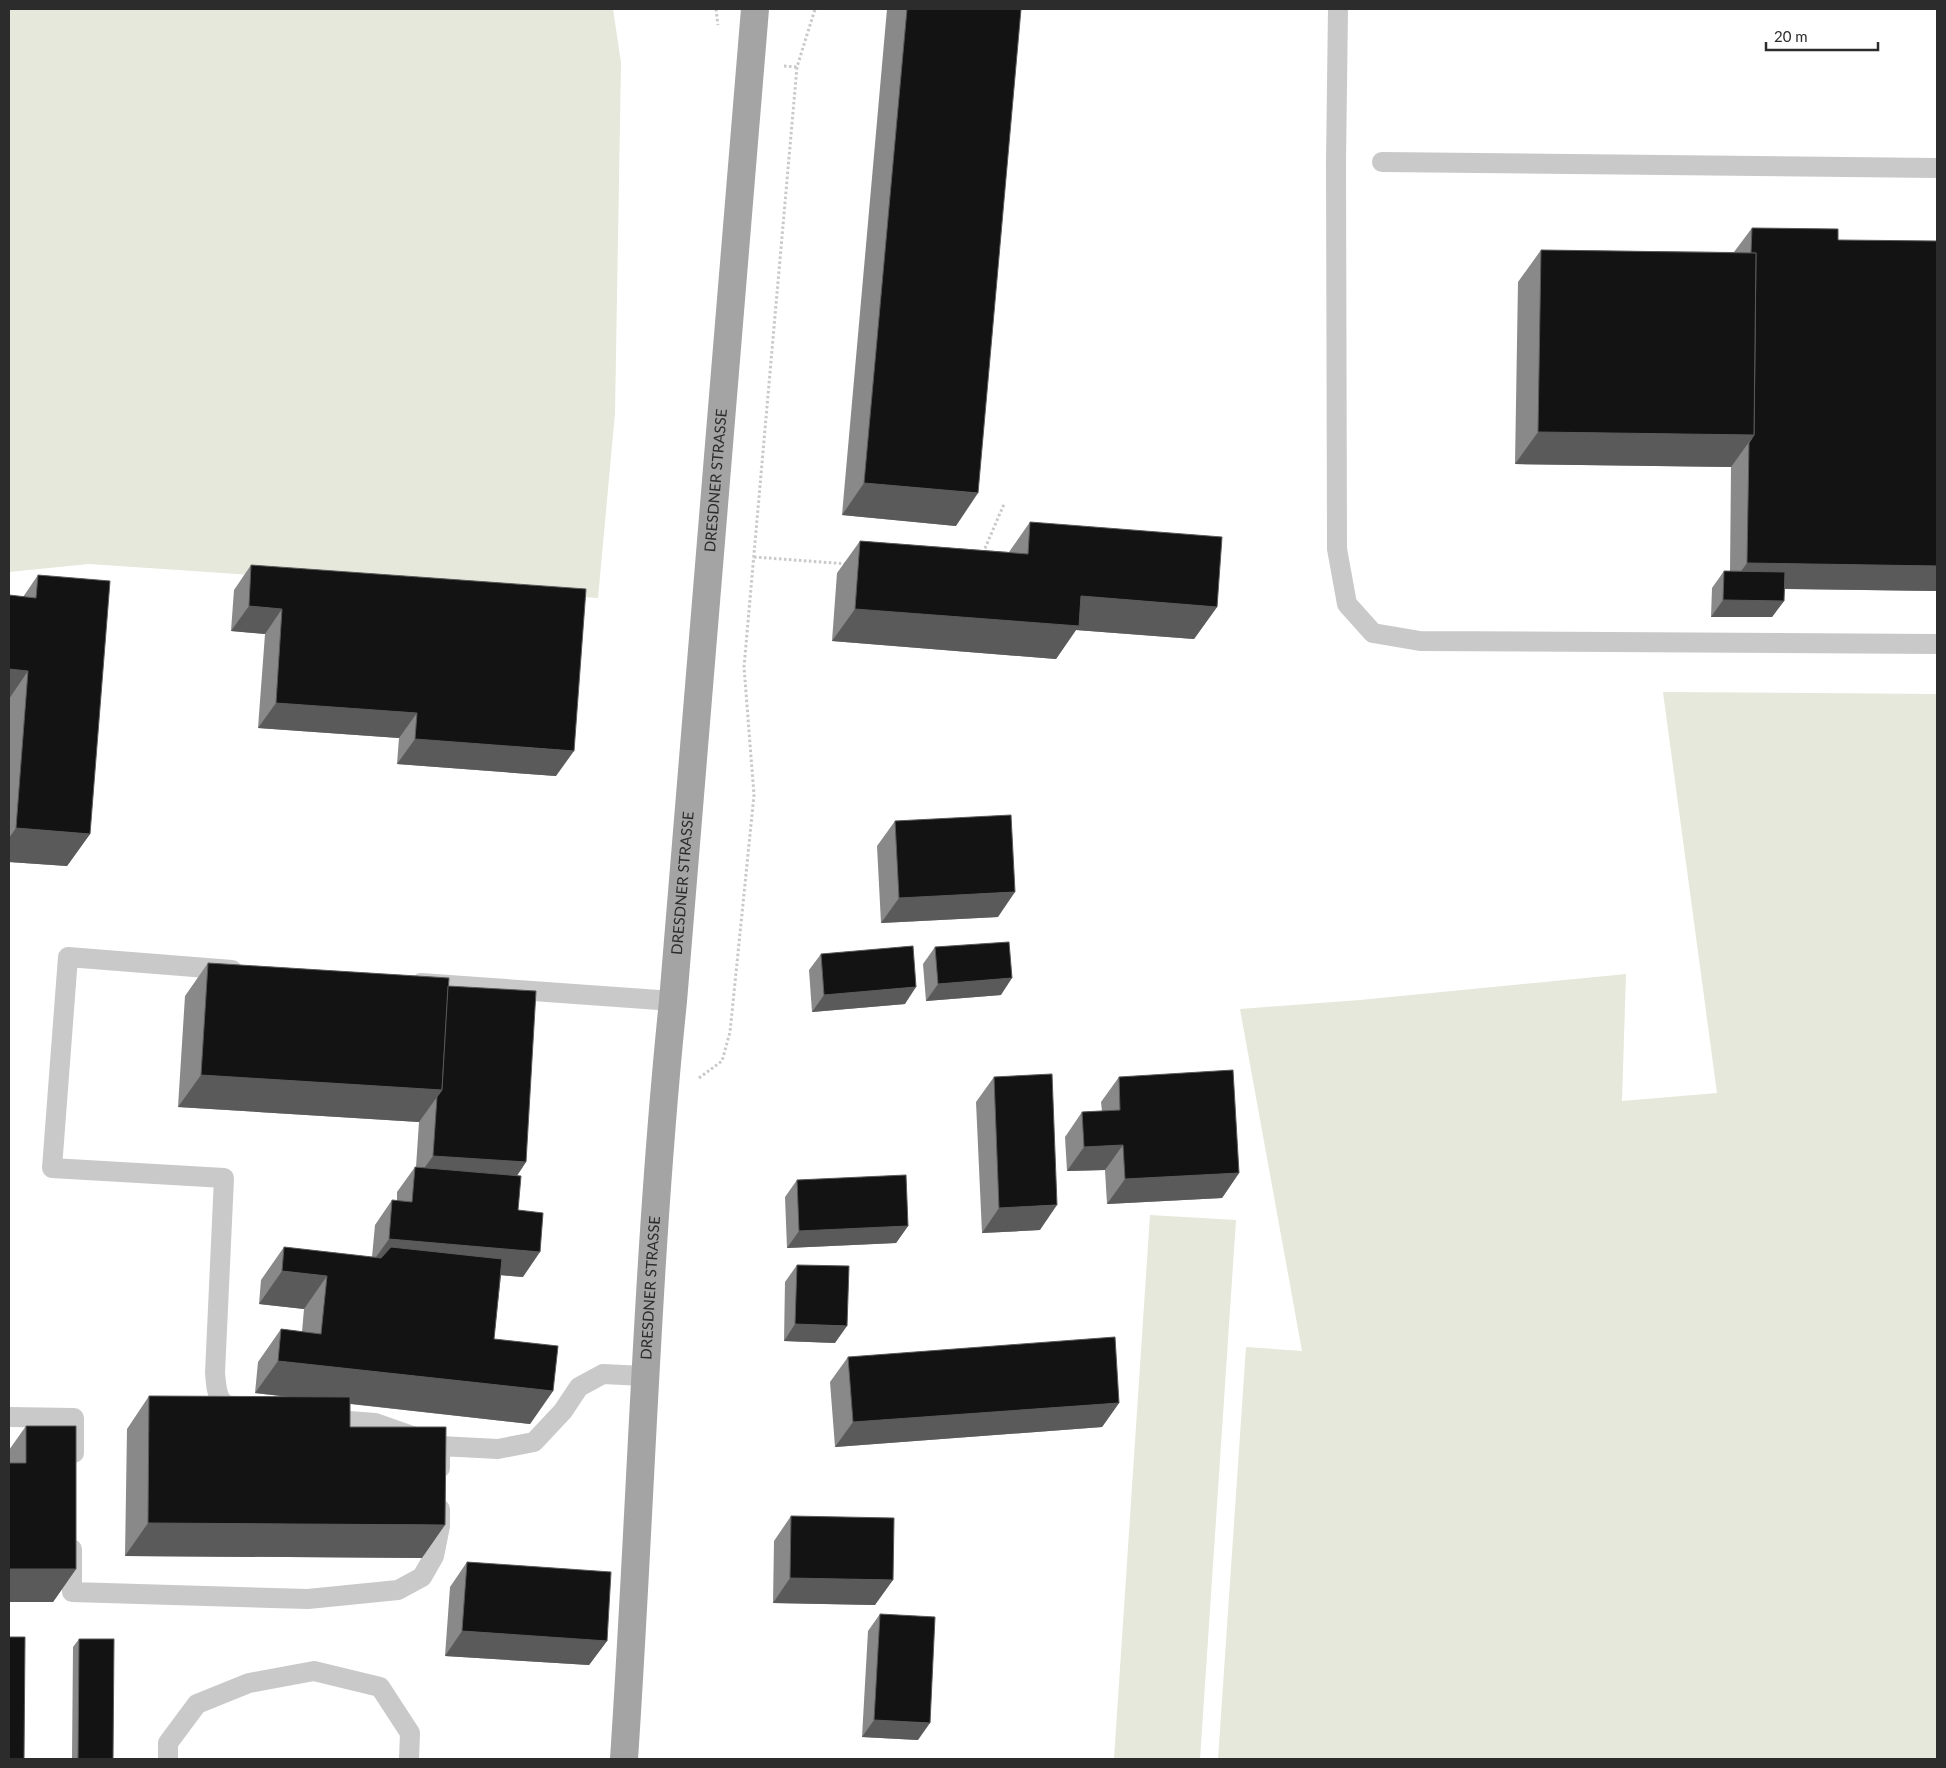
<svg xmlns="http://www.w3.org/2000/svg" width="1946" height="1768" font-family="Lato,sans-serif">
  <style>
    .green { fill: #e5e8da }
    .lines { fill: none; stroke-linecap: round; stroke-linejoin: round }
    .path { stroke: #c9c9c9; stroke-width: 3; stroke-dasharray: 2.5 2.5; stroke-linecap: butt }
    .lane { stroke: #c9c9c9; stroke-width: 20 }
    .primary { stroke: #a4a4a4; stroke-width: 28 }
    .wall { fill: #898989 }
    .shaded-wall { fill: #5a5a5a }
    .building { fill: #131313; stroke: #5a5a5a }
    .labels { text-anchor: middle; stroke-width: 5; stroke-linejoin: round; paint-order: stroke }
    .street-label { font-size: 15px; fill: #2c2c2c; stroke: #fff }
  </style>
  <rect width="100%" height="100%" fill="#fff"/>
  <!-- green -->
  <g class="green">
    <path d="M 9,9 L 613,9 L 621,63 L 615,413 L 598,598 L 89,564 L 9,572 Z"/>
    <path d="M 1663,692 L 1937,694 L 1937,1759 L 1218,1759 L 1246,1347 L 1302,1351 L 1240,1009 L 1360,1000 L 1626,974 L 1622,1101 L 1717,1093 Z"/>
    <path d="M 1150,1215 L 1236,1220 L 1200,1759 L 1114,1759 Z"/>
  </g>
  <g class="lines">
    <!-- path -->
    <g class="path">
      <path d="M 716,9 L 718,25"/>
      <path d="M 784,66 L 797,67"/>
      <path d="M 983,553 L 1004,504"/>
      <path d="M 754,557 L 848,564"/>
      <path d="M 699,1078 L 722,1061 L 730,1032 L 754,795 L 744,667 L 797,67 L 815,9"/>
    </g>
    <!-- lane -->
    <g class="lane">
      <path d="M 1338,9 L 1336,162 L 1337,549 L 1347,604 L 1373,633 L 1420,641 L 1937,644"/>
      <path d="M 1382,162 L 1937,168"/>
      <path d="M 232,970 L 68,957 L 52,1168 L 224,1178 L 215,1373 C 217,1395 217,1405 240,1410"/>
      <path d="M 421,983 L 673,1001"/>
      <path d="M 9,1417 L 74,1418 L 74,1453"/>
      <path d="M 323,1419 L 375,1423 L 412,1436"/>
      <path d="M 440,1468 L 440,1446 L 498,1449 L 534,1442 L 563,1411 L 579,1387 L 603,1374 L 644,1376"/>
      <path d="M 72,1549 L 72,1592 L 308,1599 L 398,1590 L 422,1577 L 434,1556 L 440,1526 L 440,1509"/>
      <path d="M 168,1759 L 168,1743 L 197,1704 L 249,1683 L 314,1671 L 380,1687 L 410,1733 L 409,1759"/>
    </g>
    <!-- primary -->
    <path class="primary" id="s1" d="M 624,1759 C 641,1506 647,1253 673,1001 L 755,9"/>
  </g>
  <!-- wall -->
  <g class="wall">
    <path d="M 887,9 L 1021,9 L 956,526 L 842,515 Z"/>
    <path d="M 1752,228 L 1838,240 L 1937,591 L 1784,589 L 1784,601 L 1772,617 L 1711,617 L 1712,588 L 1724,571 L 1730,572 L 1731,467 L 1515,464 L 1518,282 L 1541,250 L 1734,252 Z"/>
    <path d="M 1030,522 L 1217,607 L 1194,639 L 1076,630 L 1056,659 L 832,641 L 837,573 L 860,541 L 1009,552 Z"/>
    <path d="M 251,565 L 556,776 L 397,764 L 399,738 L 258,728 L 265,634 L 231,631 L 234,590 Z"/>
    <path d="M 38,575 L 90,834 L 67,866 L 9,862 L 9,595 L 23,597 Z"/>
    <path d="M 895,821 L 998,917 L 881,923 L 877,846 Z"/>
    <path d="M 935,947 L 1001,995 L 926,1001 L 923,964 Z"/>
    <path d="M 821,954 L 905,1004 L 812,1012 L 809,970 Z"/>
    <path d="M 208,963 L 448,986 L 526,1162 L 517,1176 L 518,1210 L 523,1277 L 501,1275 L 494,1339 L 553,1391 L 530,1424 L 350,1404 L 350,1427 L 422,1558 L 125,1556 L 127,1429 L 149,1396 L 289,1397 L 255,1393 L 258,1362 L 281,1329 L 302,1332 L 304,1309 L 259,1304 L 261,1280 L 284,1247 L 372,1257 L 375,1225 L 392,1200 L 397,1201 L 397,1192 L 415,1167 L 416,1167 L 419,1122 L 178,1107 L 185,996 Z"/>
    <path d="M 994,1077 L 1040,1230 L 982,1233 L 976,1102 Z"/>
    <path d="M 1119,1077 L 1239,1173 L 1222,1198 L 1107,1204 L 1105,1170 L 1067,1171 L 1065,1137 L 1082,1112 L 1102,1111 L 1101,1102 Z"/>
    <path d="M 797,1180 L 908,1226 L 896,1243 L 787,1248 L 785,1197 Z"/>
    <path d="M 797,1265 L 835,1343 L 784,1341 L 785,1282 Z"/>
    <path d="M 848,1357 L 1119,1403 L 1102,1427 L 835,1447 L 830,1382 Z"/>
    <path d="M 26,1426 L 76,1569 L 53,1602 L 9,1602 L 9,1450 Z"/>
    <path d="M 791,1516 L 875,1605 L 773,1603 L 774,1541 Z"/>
    <path d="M 467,1562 L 607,1641 L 589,1665 L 445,1656 L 450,1587 Z"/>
    <path d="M 880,1614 L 918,1740 L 862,1737 L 868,1631 Z"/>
    <path d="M 79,1639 L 113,1759 L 72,1759 L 73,1647 Z"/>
  </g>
  <!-- shaded-wall -->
  <g class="shaded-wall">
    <path d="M 1538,432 L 1754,435 L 1731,467 L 1515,464 Z"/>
    <path d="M 864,483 L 978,493 L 956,526 L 842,515 Z"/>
    <path d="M 1747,563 L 1937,566 L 1937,591 L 1729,588 Z"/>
    <path d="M 1081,596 L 1217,607 L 1194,639 L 1076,630 L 1056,659 L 832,641 L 855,609 Z"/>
    <path d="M 1723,600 L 1784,601 L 1772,617 L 1711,617 Z"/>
    <path d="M 249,606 L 282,609 L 265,634 L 231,631 Z"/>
    <path d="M 9,669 L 28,671 L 9,699 Z"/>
    <path d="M 276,703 L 417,713 L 399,738 L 258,728 Z"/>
    <path d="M 415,739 L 574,751 L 556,776 L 397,764 Z"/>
    <path d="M 16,828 L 90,834 L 67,866 L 9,862 L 9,838 Z"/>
    <path d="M 1015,892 L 998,917 L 881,923 L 899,898 Z"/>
    <path d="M 1012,978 L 1001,995 L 926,1001 L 938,984 Z"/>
    <path d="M 916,987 L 905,1004 L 812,1012 L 824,995 Z"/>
    <path d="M 201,1075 L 442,1090 L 419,1122 L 178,1107 Z"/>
    <path d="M 1123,1145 L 1105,1170 L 1067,1171 L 1084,1147 Z"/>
    <path d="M 433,1156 L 526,1162 L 509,1187 L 415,1181 Z"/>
    <path d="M 1239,1173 L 1222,1198 L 1107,1204 L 1125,1179 Z"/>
    <path d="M 1057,1205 L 1040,1230 L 982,1233 L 999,1208 Z"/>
    <path d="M 908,1226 L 896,1243 L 787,1248 L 799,1231 Z"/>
    <path d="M 389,1239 L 540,1252 L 523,1277 L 371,1264 Z"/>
    <path d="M 282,1271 L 327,1276 L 304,1309 L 259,1304 Z"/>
    <path d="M 795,1324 L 847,1326 L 835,1343 L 784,1341 Z"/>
    <path d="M 278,1361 L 553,1391 L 530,1424 L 255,1393 Z"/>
    <path d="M 1119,1403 L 1102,1427 L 835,1447 L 853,1422 Z"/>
    <path d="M 148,1523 L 445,1525 L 422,1558 L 125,1556 Z"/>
    <path d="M 9,1569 L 76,1569 L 53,1602 L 9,1602 Z"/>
    <path d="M 790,1578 L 893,1580 L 875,1605 L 773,1603 Z"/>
    <path d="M 462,1631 L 607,1641 L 589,1665 L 445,1656 Z"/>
    <path d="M 874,1720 L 930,1723 L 918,1740 L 862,1737 Z"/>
  </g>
  <!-- building -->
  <g class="building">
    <path d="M 907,9 L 1021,9 L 978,493 L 864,483 Z"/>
    <path d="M 1752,228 L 1838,229 L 1838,240 L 1937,241 L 1937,566 L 1747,563 L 1749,443 L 1754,435 L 1756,253 L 1751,253 Z"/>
    <path d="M 1541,250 L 1756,253 L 1754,435 L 1538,432 Z"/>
    <path d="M 1030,522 L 1222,537 L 1217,607 L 1081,596 L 1079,626 L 855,609 L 860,541 L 1028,554 Z"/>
    <path d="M 251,565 L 586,589 L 574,751 L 415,739 L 417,713 L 276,703 L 282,609 L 249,606 Z"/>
    <path d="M 1724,571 L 1785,572 L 1784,601 L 1723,600 Z"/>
    <path d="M 38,575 L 110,581 L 90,834 L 16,828 L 28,671 L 9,669 L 9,595 L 36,598 Z"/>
    <path d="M 1011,815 L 1015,892 L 899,898 L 895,821 Z"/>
    <path d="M 1009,942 L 1012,978 L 938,984 L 935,947 Z"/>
    <path d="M 913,946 L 916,987 L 824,995 L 821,954 Z"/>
    <path d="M 208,963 L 449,978 L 442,1090 L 201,1075 Z"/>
    <path d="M 448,986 L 536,991 L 526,1162 L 433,1156 L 437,1097 L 442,1090 Z"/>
    <path d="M 1233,1070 L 1239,1173 L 1125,1179 L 1123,1145 L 1084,1147 L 1082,1112 L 1120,1110 L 1119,1077 Z"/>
    <path d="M 1052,1074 L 1057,1205 L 999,1208 L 994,1077 Z"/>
    <path d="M 415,1167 L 521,1176 L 518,1210 L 543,1213 L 540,1252 L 389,1239 L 392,1200 L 412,1202 Z"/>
    <path d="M 906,1175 L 908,1226 L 799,1231 L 797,1180 Z"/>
    <path d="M 284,1247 L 381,1258 L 391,1247 L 502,1259 L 494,1339 L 558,1346 L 553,1391 L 278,1361 L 281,1329 L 321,1334 L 327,1276 L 282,1271 Z"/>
    <path d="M 797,1265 L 849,1266 L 847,1326 L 795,1324 Z"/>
    <path d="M 1115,1337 L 1119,1403 L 853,1422 L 848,1357 Z"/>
    <path d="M 149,1396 L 350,1397 L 350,1427 L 446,1427 L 445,1525 L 148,1523 Z"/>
    <path d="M 26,1426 L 76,1426 L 76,1569 L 9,1569 L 9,1463 L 26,1463 Z"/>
    <path d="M 791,1516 L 894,1518 L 893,1580 L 790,1578 Z"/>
    <path d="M 467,1562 L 611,1572 L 607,1641 L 462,1631 Z"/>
    <path d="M 880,1614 L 935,1617 L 930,1723 L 874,1720 Z"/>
    <path d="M 9,1637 L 25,1637 L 24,1759 L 9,1759 Z"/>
    <path d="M 79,1639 L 114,1639 L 113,1759 L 78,1759 Z"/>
  </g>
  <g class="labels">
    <!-- street labels -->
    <g class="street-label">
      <text dy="5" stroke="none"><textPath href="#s1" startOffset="1282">DRESDNER STRASSE</textPath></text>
      <text dy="5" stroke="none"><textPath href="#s1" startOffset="878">DRESDNER STRASSE</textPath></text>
      <text dy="5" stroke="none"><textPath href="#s1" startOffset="472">DRESDNER STRASSE</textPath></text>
    </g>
  </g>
  <!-- border -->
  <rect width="1946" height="1768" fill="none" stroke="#2c2c2c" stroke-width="20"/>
  <!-- scale -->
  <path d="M1766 42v8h112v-8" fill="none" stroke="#2c2c2c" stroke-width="2.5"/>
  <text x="1774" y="42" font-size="15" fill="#2c2c2c" stroke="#ffffff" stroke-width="4" paint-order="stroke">20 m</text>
</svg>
